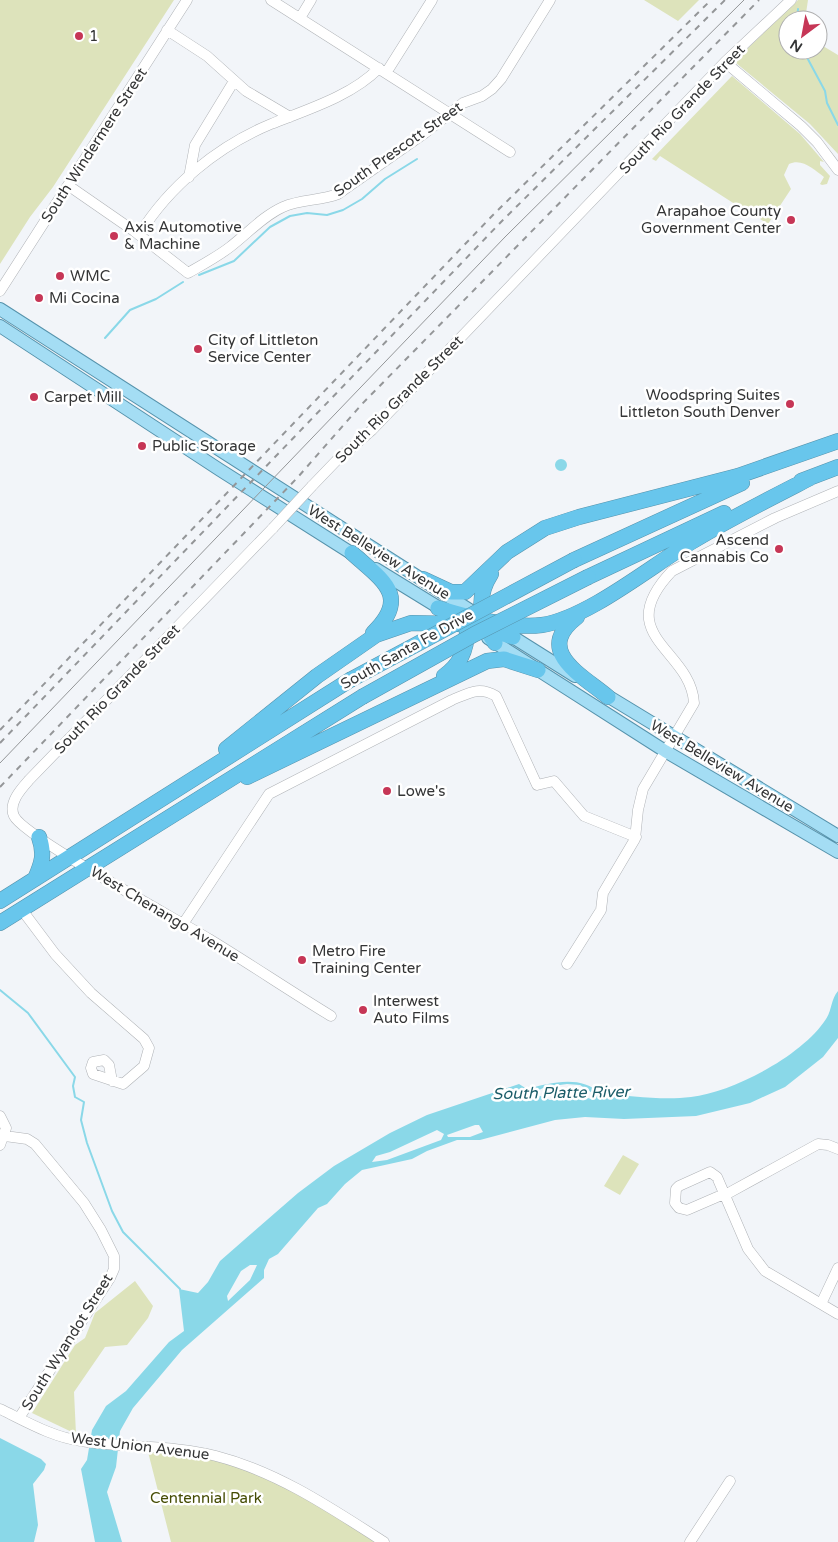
<svg xmlns="http://www.w3.org/2000/svg" width="838" height="1542" font-family="'Varela Round',sans-serif">
	<style>
		.green { fill: #dde3bb }
		.water { fill: #8ad8e8; fill-rule: evenodd }
		.lines { fill: none; stroke-linecap: round; stroke-linejoin: round }
		.stream { stroke: #8ad8e8; stroke-width: 2 }
		.minor-casing { stroke: #afb2b6; stroke-width: 11 }
		.major-casing { stroke: #5693ac; stroke-width: 14 }
		.highway-casing { stroke: #5693ac; stroke-width: 16 }
		.minor { stroke: #fff; stroke-width: 10 }
		.major { stroke: #a4ddf4; stroke-width: 12 }
		.highway { stroke: #68c6ec; stroke-width: 15 }
		.tram { stroke: #949698; stroke-width: 1 }
		.rail { stroke: #949698; stroke-width: 2; stroke-dasharray: 6 6; stroke-linecap: butt }
		.minor-bridge-casing { stroke: #afb2b6; stroke-width: 11; stroke-linecap: butt }
		.highway-bridge-casing { stroke: #5693ac; stroke-width: 16; stroke-linecap: butt }
		.minor-bridge { stroke: #fff; stroke-width: 10 }
		.highway-bridge { stroke: #68c6ec; stroke-width: 15 }
		.poi-dot { fill: #c63656; stroke: #fff; stroke-width: 2 }
		.labels { text-anchor: middle; dominant-baseline: central; stroke-width: 5; stroke-linejoin: round; paint-order: stroke }
		.poi-label { font-size: 15px; fill: #343536; stroke: #fff; text-anchor: start }
		.street-label { font-size: 15px; fill: #343536; stroke: #fff }
		.park-label { font-size: 15px; fill: #454c04; stroke: #fff }
		.water-label { font-size: 16px; font-style: italic; fill: #1b5c68; stroke: #fff }
	</style>
	<rect width="100%" height="100%" fill="#f2f5f9"/>
	<path class="green" d="M0 0H174L53 187 30 217 0 264Z
		M644 0H699L678 21Z
		M798 0H808L805 20H788V50H818V47L823 46 838 55V154L810 124 736 63 746 50Z
		M732 76 800 134 824 162 820 161V165L830 176 827 184 822 185 820 184 824 177C814 170 803 158 789 164L784 175 791 189 768 224 760 219 762 215 750 213 743 206 741 208 660 156 656 161 652 159Z
		M623 1155 639 1164 620 1195 604 1186Z
		M135 1281 153 1306 148 1318 127 1345 105 1347 74 1392 76 1434 32 1413 75 1345 85 1338 95 1313Z
		M147 1448 188 1451 284 1482 384 1542H171Z"/>
	<path class="water" d="M555 465a6 6 0 1 1 12 0a6 6 0 1 1-12 0Z
		M838 991V1038L823 1057 785 1087 750 1103 696 1116 624 1119 585 1117 555 1120 480 1140H457L427 1151 412 1159 362 1170 345 1184 327 1204 318 1208 278 1254 269 1259 264 1270V1278L182 1350 133 1408 120 1431 116 1467 107 1492 122 1542H95L81 1469 87 1460 92 1430 106 1406 126 1391 169 1342 184 1331 179 1289 198 1293 208 1282 220 1261 298 1193 334 1166 390 1133 427 1115 519 1084 527 1089C549 1083 582 1074 600 1094 630 1095 661 1101 691 1097 734 1092 803 1055 826 1019 832 1010 831 999 838 991ZM567 1084 580 1085 597 1096 591 1099 585 1097 550 1100 533 1093 545 1087ZM475 1125H479L483 1132 470 1137H448L447 1135ZM437 1130 444 1134 441 1140 387 1160 372 1162 376 1156 390 1152ZM250 1265H257L250 1280 228 1301 227 1296 241 1271Z
		M0 1438 41 1459 46 1464 44 1470 33 1484 38 1525 34 1542H0Z"/>
	<g class="lines">
		<path class="stream" d="M797 20 798 9
			M803 50 825 91 827 103 838 125
			M199 275 234 261 270 227 290 216 307 213 327 215 343 210 362 199 385 179 417 159
			M105 338 130 310 156 299 183 282
			M0 990 28 1013 75 1077 73 1086 75 1097 84 1102 81 1120 87 1143 112 1211 123 1232 180 1289"/>
		<defs>
			<path id="minor" d="M271 0 510 152
				M300 18 311 0
				M167 30 207 56 246 91 290 117
				M725 62 801 126 817 142 838 170
				M386 73 432 0
				M189 177 195 145 234 81
				M69 186 134 231 188 273C202 265 217 257 230 247 247 234 263 216 283 207 301 199 320 201 338 194L425 133 463 103 482 96 492 89 501 79 550 0
				M139 235C169 186 218 146 271 124 306 110 352 96 379 68
				M0 291 187 0
				M312 486 336 461 372 430 725 62 791 0
				M273 528 29 780C21 789 8 803 14 816 24 837 180 921 209 939 250 964 290 991 331 1016
				M22 910 55 954 91 993 144 1039 149 1048 144 1066 123 1084 93 1074 91 1068 93 1062 104 1060 109 1065 112 1081
				M183 924 269 794 452 700C469 693 479 686 496 696L537 785 554 781 584 816 636 837
				M567 964 601 910 603 893 635 839 638 810 643 789 694 703C691 649 610 636 672 571L775 518 838 491
				M0 1116 6 1128 0 1145
				M5 1136 27 1139 35 1144 84 1203 101 1230 114 1256V1269L110 1278 19 1418
				M724 1194 687 1210 679 1208 675 1203 676 1189 679 1186 710 1172 717 1177 748 1249 765 1271 838 1314
				M725 1195 818 1144 828 1145 838 1149
				M821 1304 838 1268
				M0 1409C25 1421 52 1437 81 1441 124 1448 175 1445 216 1456 278 1472 331 1508 384 1542
				M690 1542 730 1481"/>
			<path id="major" d="M0 309 482 618
				M0 326 220 470 359 558
				M376 569 446 612
				M505 632 575 676
				M488 638 665 751 838 852
				M601 692 838 836"/>
			<path id="highway" d="M801 481 838 467
				M352 553C382 580 411 596 373 633
				M574 560 742 483
				M491 574C476 597 479 622 495 643
				M588 577 724 513
				M423 579 451 592H465L507 552 545 528 579 517 738 476 838 441
				M438 608C466 617 512 629 542 625 588 618 651 566 693 541 731 518 771 498 810 478
				M577 617C533 651 582 675 608 697
				M489 629 513 637
				M444 676C460 665 467 649 467 630
				M226 749 317 676 376 635 411 623 459 624
				M247 777 487 661 504 659 538 670
				M35 879C42 863 45 854 39 837
				M0 901 350 680
				M0 923 362 697"/>
		</defs>
		<use href="#minor" class="minor-casing"/>
		<use href="#major" class="major-casing"/>
		<use href="#highway" class="highway-casing"/>
		<use href="#minor" class="minor"/>
		<use href="#major" class="major"/>
		<use href="#highway" class="highway"/>
		<path class="tram" d="M0 763 505 237 744 0"/>
		<path class="rail" d="M0 730 492 216 711 0
			M0 743 501 222 725 0
			M0 787 298 477 362 404 759 0"/>
		<defs>
			<path id="minor-bridge" d="M273 528 312 486"/>
			<path id="highway-bridge" d="M350 680 574 560
				M362 697 475 634 588 577"/>
		</defs>
		<use href="#minor-bridge" class="minor-bridge-casing"/>
		<use href="#highway-bridge" class="highway-bridge-casing"/>
		<use href="#minor-bridge" class="minor-bridge"/>
		<use href="#highway-bridge" class="highway-bridge"/>
	</g>
	<g class="poi-dot">
		<circle cx="79" cy="36" r="5"/>
		<circle cx="791" cy="220" r="5"/>
		<circle cx="114" cy="236" r="5"/>
		<circle cx="60" cy="276" r="5"/>
		<circle cx="39" cy="298" r="5"/>
		<circle cx="198" cy="349" r="5"/>
		<circle cx="34" cy="397" r="5"/>
		<circle cx="790" cy="404" r="5"/>
		<circle cx="142" cy="446" r="5"/>
		<circle cx="779" cy="549" r="5"/>
		<circle cx="387" cy="791" r="5"/>
		<circle cx="302" cy="960" r="5"/>
		<circle cx="363" cy="1010" r="5"/>
	</g>
	<g class="labels">
		<g class="poi-label">
			<text x="89" y="36">1</text>
			<text x="781" y="211" text-anchor="end">Arapahoe County<tspan x="781" dy="17">Government Center</tspan></text>
			<text x="124" y="227">Axis Automotive<tspan x="124" dy="17">&amp; Machine</tspan></text>
			<text x="70" y="276">WMC</text>
			<text x="49" y="298">Mi Cocina</text>
			<text x="208" y="340">City of Littleton<tspan x="208" dy="17">Service Center</tspan></text>
			<text x="780" y="395" text-anchor="end">Woodspring Suites<tspan x="780" dy="17">Littleton South Denver</tspan></text>
			<text x="44" y="397">Carpet Mill</text>
			<text x="152" y="446">Public Storage</text>
			<text x="769" y="540" text-anchor="end">Ascend<tspan x="769" dy="17">Cannabis Co</tspan></text>
			<text x="397" y="791">Lowe's</text>
			<text x="312" y="951">Metro Fire<tspan x="312" dy="17">Training Center</tspan></text>
			<text x="373" y="1001">Interwest<tspan x="373" dy="17">Auto Films</tspan></text>
		</g>
		<g class="street-label">
			<text transform="translate(682 109) rotate(-46)">South Rio Grande Street</text>
			<text transform="translate(94 145) rotate(-57)">South Windermere Street</text>
			<text transform="translate(398 149) rotate(-35)">South Prescott Street</text>
			<text transform="translate(399 399) rotate(-45)">South Rio Grande Street</text>
			<text transform="translate(379 552) rotate(32)">West Belleview Avenue</text>
			<text transform="translate(407 649) rotate(-29)">South Santa Fe Drive</text>
			<text transform="translate(117 689) rotate(-46)">South Rio Grande Street</text>
			<text transform="translate(722 766) rotate(31)">West Belleview Avenue</text>
			<text transform="translate(165 914) rotate(31)">West Chenango Avenue</text>
			<text transform="translate(67 1342) rotate(-58)">South Wyandot Street</text>
			<text transform="translate(140 1446) rotate(7)">West Union Avenue</text>
		</g>
		<g class="park-label">
			<text x="206" y="1498">Centennial Park</text>
		</g>
		<g class="water-label">
			<text transform="translate(561 1093) rotate(-1)">South Platte River</text>
		</g>
	</g>
	<g transform="translate(803 35) rotate(212)"><circle r="24" fill="#ffffff" stroke="#aeaeaf"/>
	<path d="M0-4L9 19L0 12L-9 19Z" fill="#c63656"/>
	<text y="-8" font-size="14" font-weight="bold" text-anchor="middle" fill="#343536">N</text>
	</g>
</svg>
